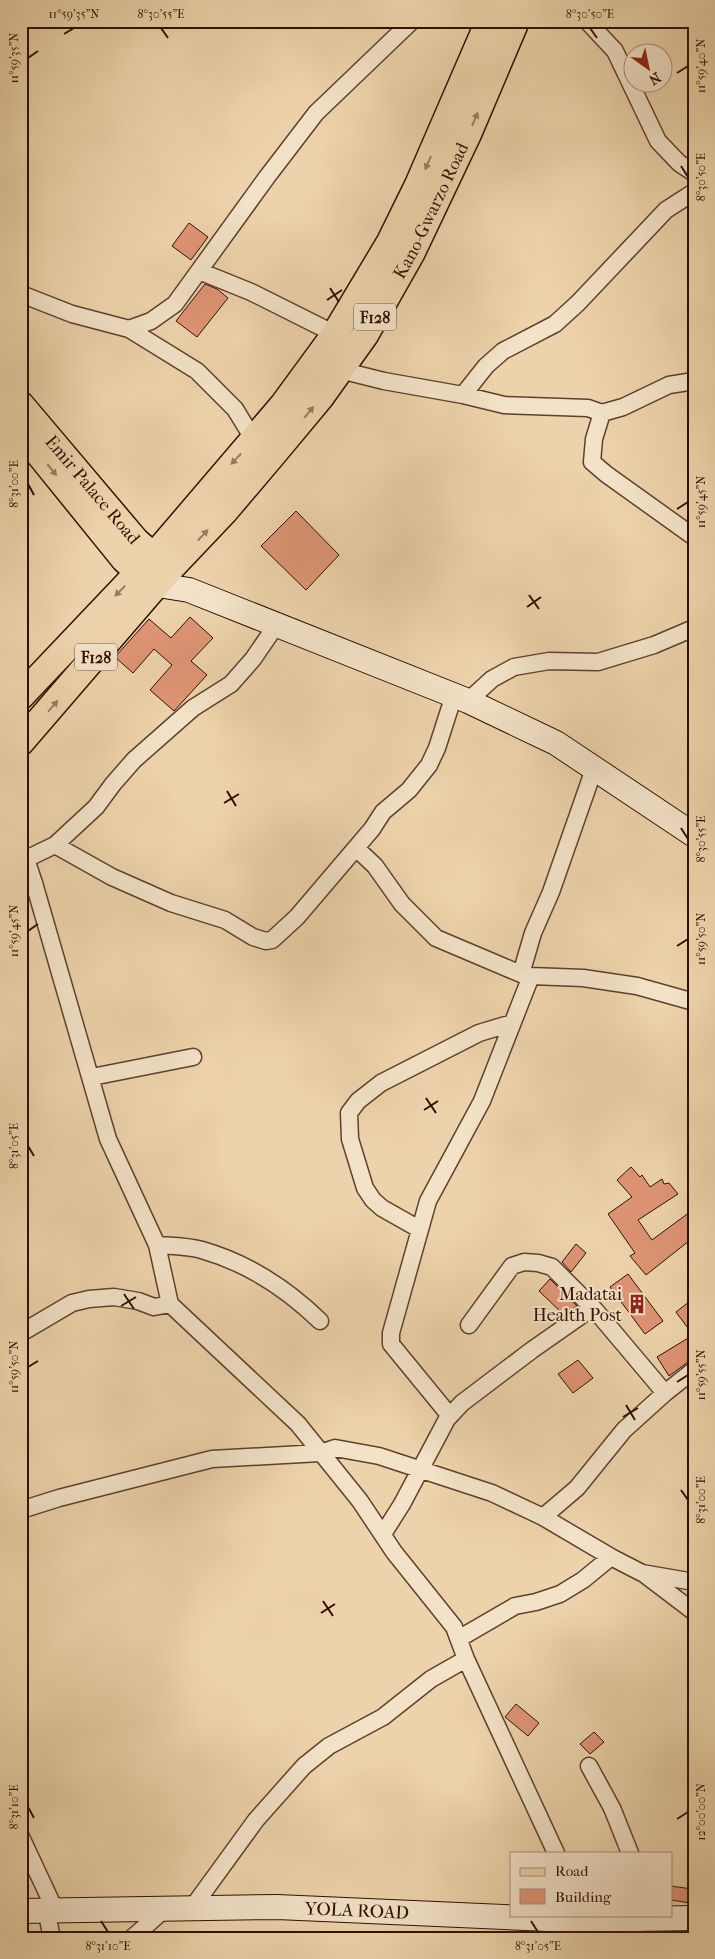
<svg xmlns="http://www.w3.org/2000/svg" width="715" height="1959" font-family="'IM FELL French Canon',serif">
	<style>
		.building { fill: #df9575; stroke: #2e0f03 }
		.lines { fill: none; stroke-linecap: round; stroke-linejoin: round }
		.street-casing { stroke: #5e402d; stroke-width: 19 }
		.secondary-casing { stroke: #2e0f03; stroke-width: 26 }
		.primary-casing { stroke: #2e0f03; stroke-width: 29 }
		.street { stroke: #f3e2c8; stroke-width: 16 }
		.secondary { stroke: #f3e2c8; stroke-width: 24 }
		.primary { stroke: #edd3ab; stroke-width: 26 }
		.oneway { fill: #977b5f }
		.ticks { fill: none; stroke: #2e0f03; stroke-width: 2 }
		.labels { text-anchor: middle; dominant-baseline: central; stroke-width: 4; stroke-linejoin: round; paint-order: stroke }
		.shield { fill: #f3e2c8; stroke: #694e3e; stroke-width: 1 }
		.shield-label { font-size: 16px; font-weight: bold; fill: #2e0f03 }
		.street-label { font-size: 18px; fill: #2e0f03; stroke: #f3e2c8 }
		.poi-label { font-size: 18px; fill: #2e0f03; stroke: #f3e2c8; text-anchor: end }
		.neatline { fill: none; stroke: #2e0f03; stroke-width: 2 }
		.ticks-label { font-size: 12px; text-anchor: middle; fill: #2e0f03 }
	</style>
	<rect width="100%" height="100%" fill="#edd3ab"/>
	<filter id="stains"><feTurbulence type="fractalNoise" baseFrequency=".004" numOctaves="4"/><feColorMatrix values="0 0 0 0 .2 0 0 0 0 .09 0 0 0 0 .02 0 0 0 .5 -.17"/></filter>
	<radialGradient id="worn" r=".72"><stop offset=".6" stop-color="#630" stop-opacity="0"/><stop offset="1" stop-color="#630" stop-opacity=".3"/></radialGradient>
	<path class="building" d="M189 223 208 237 191 260 172 246Z
		M205 284 217 289 228 298 197 337 176 321Z
		M296 511 339 555 306 590 261 546Z
		M190 617 213 638 191 661 207 675 174 711 150 690 172 665 154 649 133 673 115 657 149 619 171 638Z
		M631 1167 640 1177 642 1175 650 1187 662 1179 664 1184 669 1183 678 1194 638 1220 652 1240 694 1209V1237L646 1275 630 1256 635 1253 608 1214 632 1197 617 1180Z
		M576 1244 586 1253 571 1272 562 1262Z
		M628 1274 663 1321 645 1334 610 1287Z
		M550 1279 577 1306 564 1315 539 1291Z
		M694 1298V1360L688 1362 669 1376 657 1357 693 1335 676 1312Z
		M578 1360 593 1378 573 1393 558 1374Z
		M516 1704 539 1723 528 1736 505 1717Z
		M594 1732 604 1742 590 1754 580 1744Z
		M671 1886 692 1889 690 1903 671 1900Z"/>
	<g class="lines">
		<defs>
			<path id="street" d="M587 21 615 51 658 141 679 163 694 173
				M199 271 251 292 335 334
				M21 294 72 314 129 329 151 321 175 304 267 177 316 113 412 21
				M129 329 197 371 235 409 254 440
				M340 370 384 381 463 395 504 405 588 408 602 413 623 407 669 385 694 381
				M463 395 486 366 503 351 555 324 578 303 666 210 694 192
				M602 413 594 439 592 462 606 474 694 537
				M468 701 492 679 514 667 549 661 598 662 654 645 694 628
				M55 845 112 877 171 903 225 920 253 937 266 941 272 940 297 917 372 829 383 812 409 790 429 765 437 748 454 695
				M356 848 375 866 402 904 436 938 521 974 531 976 583 978 637 986 694 1002
				M21 852 26 859 34 883 108 1139 157 1245 170 1304 298 1424 360 1501 394 1552 454 1627 466 1659 556 1853
				M26 859 55 845 96 807 113 784 134 760 193 708 231 684 253 659 277 624
				M521 974 533 933 551 892 594 769
				M92 1077 193 1057
				M419 1229 382 1208 373 1200 365 1188 350 1139 349 1113 358 1101 381 1083 479 1033 512 1023
				M157 1245C171 1246 188 1246 202 1250 247 1263 287 1289 320 1321
				M469 1325 512 1266 524 1262 538 1263 552 1267 595 1310 665 1393
				M21 1333 72 1303 89 1299 114 1297 138 1301 154 1307 170 1304
				M450 1416 391 1344V1333L428 1201 482 1101 531 976
				M21 1510 59 1498 212 1459 320 1453 335 1448 379 1456 492 1493 543 1517 611 1557 642 1573 694 1582
				M543 1517 577 1488 624 1430 665 1393 694 1370
				M383 1534 402 1504 447 1419 462 1403 532 1350 592 1308
				M644 1574 694 1612
				M460 1638 515 1606 536 1602 560 1594 583 1580 611 1557
				M589 1766 612 1808 630 1853
				M21 1837 55 1910
				M192 1908 256 1820 304 1766 329 1746 383 1717 431 1679 466 1659
				M46 1910 52 1938
				M623 1915 622 1919 637 1938
				M132 1938 166 1908
				M567 1938 569 1915"/>
			<g id="secondary">
				<path d="M158 585 189 590 468 701 556 743 694 835"/>
				<path id="s1" d="M21 1911 277 1907 570 1920 694 1918"/>
			</g>
			<g id="primary">
				<path id="s2" d="M21 405 136 541 167 568"/>
				<path d="M22 433 124 559 138 572 153 581"/>
				<path d="M21 696 154 556 283 405 335 334 390 242 418 185 489 21"/>
				<path id="s3" d="M21 742 169 570 225 511 275 452 320 398 365 335 412 252 468 134 516 21"/>
			</g>
		</defs>
		<use href="#street" class="street-casing"/>
		<use href="#secondary" class="secondary-casing"/>
		<use href="#primary" class="primary-casing"/>
		<use href="#street" class="street"/>
		<use href="#secondary" class="secondary"/>
		<use href="#primary" class="primary"/>
	</g>
	<defs><path id="oneway-solid" d="M-6-.8H1V-3.2L6.5 0L1 3.2V.8H-6Z" transform="scale(1.25)"/></defs>
	<g class="oneway">
		<use href="#oneway-solid" transform="translate(475 119) rotate(-67)"/>
		<use href="#oneway-solid" transform="translate(428 163) rotate(114)"/>
		<use href="#oneway-solid" transform="translate(309 412) rotate(-50)"/>
		<use href="#oneway-solid" transform="translate(236 459) rotate(133)"/>
		<use href="#oneway-solid" transform="translate(52 470) rotate(51)"/>
		<use href="#oneway-solid" transform="translate(203 535) rotate(-47)"/>
		<use href="#oneway-solid" transform="translate(120 591) rotate(134)"/>
		<use href="#oneway-solid" transform="translate(53 706) rotate(-49)"/>
	</g>
	<path class="ticks" d="M161 28 168 38M590 28 597 38M64 34 74 28M28 58 38 51M677 73 688 66M681 166 688 177M330 288 339 302M327 300 342 290M28 484 34 495M677 509 688 502M529 595 539 609M527 607 541 597M227 791 236 806M224 803 239 794M681 828 688 839M28 931 38 924M677 946 688 939M426 1098 436 1113M424 1110 438 1101M28 1146 34 1156M124 1294 134 1309M121 1306 136 1297M28 1367 38 1361M677 1382 688 1375M626 1405 635 1420M623 1417 638 1408M681 1490 688 1500M323 1601 333 1616M321 1613 335 1604M28 1807 34 1818M677 1819 688 1812M101 1921 108 1932M531 1921 538 1932"/>
	<defs>
		<symbol id="building-bare" viewBox="-9 -9 18 18"><path d="M-4-6H4V6H1V3H-1V6H-4ZM-2.5-4.3h1.7v1.8h-1.7ZM.8-4.3h1.7v1.8H.8ZM-2.5-1h1.7V.8h-1.7ZM.8-1h1.7V.8H.8Z" fill="#8f2418" stroke="#f3e2c8" stroke-width="2.5" paint-order="stroke"/></symbol>
	</defs>
	<g fill-rule="evenodd">
		<use href="#building-bare" x="623" y="1290" width="28" height="28"/>
	</g>
	<g class="labels">
		<g class="shield">
			<rect x="354" y="303.5" width="42" height="27" rx="4"/>
			<rect x="75" y="643.5" width="42" height="27" rx="4"/>
		</g>
		<g class="shield-label">
			<text x="375" y="317">F128</text>
			<text x="96" y="657">F128</text>
		</g>
		<g class="street-label">
			<text stroke="none"><textPath href="#s3" startOffset="674">Kano-Gwarzo Road</textPath></text>
			<text stroke="none"><textPath href="#s2" startOffset="111">Emir Palace Road</textPath></text>
			<text stroke="none"><textPath href="#s1" startOffset="336">YOLA ROAD</textPath></text>
		</g>
		<g class="poi-label">
			<text x="622" y="1294">Madatai<tspan x="622" dy="21">Health Post</tspan></text>
		</g>
	</g>
	<rect width="715" height="1959" fill="none" stroke="#edd3ab" stroke-width="55"/>
	<rect x="510" y="1852" width="162" height="65" fill="#f3e2c8" stroke="#a48e79"/>
	<rect x="520" y="1868" width="25" height="8" fill="#edd3ab" stroke="#a48e79"/>
	<text x="555" y="1876" font-size="15" fill="#2e0f03">Road</text>
	<rect x="520" y="1889" width="25" height="15" fill="#df9575" stroke="#a48e79"/>
	<text x="555" y="1902" font-size="15" fill="#2e0f03">Building</text>
	<g transform="translate(648 68) rotate(147)"><circle r="24" fill="#f3e2c8" stroke="#a48e79"/>
	<path d="M0-4L9 19L0 12L-9 19Z" fill="#8f2418"/>
	<text y="-8" font-size="14" font-weight="bold" text-anchor="middle" fill="#2e0f03">N</text>
	</g>
	<rect x="28" y="28" width="660" height="1904" class="neatline"/>
	<g class="ticks-label">
		<text x="74" y="18">11°59'35"N</text>
		<text x="161" y="18">8°30'55"E</text>
		<text x="590" y="18">8°30'50"E</text>
		<text transform="translate(14 58) rotate(-90)" y="4">11°59'35"N</text>
		<text transform="translate(701 66) rotate(-90)" y="4">11°59'40"N</text>
		<text transform="translate(701 177) rotate(-90)" y="4">8°30'50"E</text>
		<text transform="translate(14 484) rotate(-90)" y="4">8°31'00"E</text>
		<text transform="translate(701 502) rotate(-90)" y="4">11°59'45"N</text>
		<text transform="translate(701 839) rotate(-90)" y="4">8°30'55"E</text>
		<text transform="translate(14 931) rotate(-90)" y="4">11°59'45"N</text>
		<text transform="translate(701 939) rotate(-90)" y="4">11°59'50"N</text>
		<text transform="translate(14 1146) rotate(-90)" y="4">8°31'05"E</text>
		<text transform="translate(14 1367) rotate(-90)" y="4">11°59'50"N</text>
		<text transform="translate(701 1375) rotate(-90)" y="4">11°59'55"N</text>
		<text transform="translate(701 1500) rotate(-90)" y="4">8°31'00"E</text>
		<text transform="translate(14 1807) rotate(-90)" y="4">8°31'10"E</text>
		<text transform="translate(701 1812) rotate(-90)" y="4">12°00'00"N</text>
		<text x="108" y="1950">8°31'10"E</text>
		<text x="538" y="1950">8°31'05"E</text>
	</g>
	<rect width="100%" height="100%" filter="url(#stains)"/>
	<rect width="100%" height="100%" fill="url(#worn)"/>
</svg>
